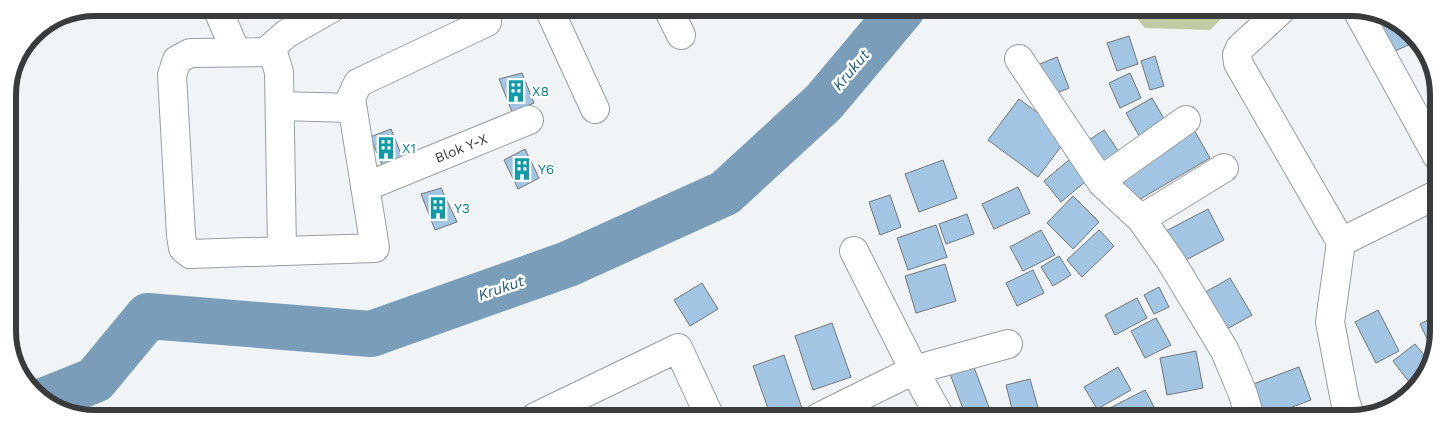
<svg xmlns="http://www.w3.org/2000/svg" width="1446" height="426" font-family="'Work Sans',sans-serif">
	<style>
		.green { fill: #c0cba4 }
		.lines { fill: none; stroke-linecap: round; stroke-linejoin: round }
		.river { stroke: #7a9eb9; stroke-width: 46 }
		.building { fill: #a2c5e3; stroke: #737679 }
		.minor-casing { stroke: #999da0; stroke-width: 30 }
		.minor { stroke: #fff; stroke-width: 28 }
		.labels { text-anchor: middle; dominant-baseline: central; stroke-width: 5; stroke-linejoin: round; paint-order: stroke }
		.culture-label { font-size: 14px; fill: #0d838f; stroke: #fff; text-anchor: start }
		.street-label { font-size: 14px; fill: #393b3c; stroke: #fff }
		.water-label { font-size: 15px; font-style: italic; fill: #1d597e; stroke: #fff }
		.rim { fill: none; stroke: #393b3c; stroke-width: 6 }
	</style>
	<rect width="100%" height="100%" fill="#f0f4f7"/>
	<path class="green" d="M1130 10H1230L1210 30 1145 28Z"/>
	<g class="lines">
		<path class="river" d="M45 400 95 380 148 316 371 334 568 264 725 193 824 102 902 9"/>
	</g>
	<path class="building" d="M1364 10H1373L1417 37 1418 41 1383 56Z
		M1129 36 1138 64 1117 71 1107 43Z
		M1155 56 1164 86 1150 90 1141 61Z
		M1057 57 1069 88 1047 97 1035 66Z
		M522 73 534 103 512 112 499 79Z
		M1130 73 1141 98 1120 108 1109 83Z
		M1152 98 1167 124 1141 139 1126 113Z
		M1019 99 1069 136 1038 177 988 140Z
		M391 129 403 159 383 167 370 137Z
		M1104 130 1123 158 1103 171 1083 144Z
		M1194 130 1210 158 1132 204 1115 177Z
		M525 149 539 178 518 189 504 160Z
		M943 160 957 198 919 212 905 174Z
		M1069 160 1086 181 1061 202 1044 181Z
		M1018 187 1030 213 994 229 982 204Z
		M441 188 457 222 435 230 421 194Z
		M890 195 901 227 880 235 869 202Z
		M1073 196 1099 222 1073 249 1047 223Z
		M1208 209 1224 240 1182 262 1166 231Z
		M967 214 974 234 946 244 939 224Z
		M936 225 947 257 908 270 897 238Z
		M1041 230 1055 255 1023 271 1010 247Z
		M1099 230 1114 246 1082 277 1067 260Z
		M1059 256 1071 275 1053 286 1041 267Z
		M945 264 956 301 916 313 905 276Z
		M1033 270 1044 293 1017 306 1006 283Z
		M1230 278 1252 315 1218 334 1197 297Z
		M702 283 718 309 690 326 674 300Z
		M1159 287 1169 307 1154 314 1144 295Z
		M1137 298 1147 318 1115 335 1105 315Z
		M1378 310 1399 351 1376 363 1355 322Z
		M1436 316V353L1435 355 1420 324Z
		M1156 318 1171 345 1145 358 1131 331Z
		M832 323 851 377 813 390 795 336Z
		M1415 344 1430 362 1413 387 1393 361Z
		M1196 351 1203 388 1167 395 1160 358Z
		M784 355 804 414 796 417H771L753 366Z
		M972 362 993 418 966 417 949 371Z
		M1118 367 1131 390 1097 409 1084 387Z
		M1299 367 1311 400 1263 418 1248 386Z
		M1030 379 1039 411 1014 417 1006 385Z
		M1145 390 1160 418H1110L1106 410Z
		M1230 414 1231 418H1217Z"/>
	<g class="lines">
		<defs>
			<path id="minor" d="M217 8 236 52
				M549 9 595 109
				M668 9 681 35
				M1281 10 1240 48 1237 55 1238 63 1341 242 1330 322 1345 401 1351 418
				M1357 10 1437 156
				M266 52 286 34 332 8
				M1019 59 1102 183
				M280 106 352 108
				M1186 120 1110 174 1102 183 1141 219 1170 260 1225 351 1243 394 1250 418
				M365 187 529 120
				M1141 219 1224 168
				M1341 242 1436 195
				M282 251 279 72 274 56 266 52 190 53 177 60 172 75 181 235 183 248 190 254 375 248 351 98 358 83 487 22
				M854 251 914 370 940 417
				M535 417 678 348 710 417
				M819 417 914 370 1008 344"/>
		</defs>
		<use href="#minor" class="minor-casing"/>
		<use href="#minor" class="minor"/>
	</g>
	<defs>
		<symbol id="building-bare" viewBox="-9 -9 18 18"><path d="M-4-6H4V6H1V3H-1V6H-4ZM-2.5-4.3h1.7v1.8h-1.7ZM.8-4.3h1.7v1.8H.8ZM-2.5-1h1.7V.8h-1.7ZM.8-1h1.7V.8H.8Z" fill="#0f9aa8" stroke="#fff" stroke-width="2.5" paint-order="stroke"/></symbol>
	</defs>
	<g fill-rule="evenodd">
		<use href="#building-bare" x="500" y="75" width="32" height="32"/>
		<use href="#building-bare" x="370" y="132" width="32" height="32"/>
		<use href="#building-bare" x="506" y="153" width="32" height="32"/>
		<use href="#building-bare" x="422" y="192" width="32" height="32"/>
	</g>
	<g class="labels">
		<g class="culture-label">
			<text x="532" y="91">X8</text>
			<text x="402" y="148">X1</text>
			<text x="538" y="169">Y6</text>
			<text x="454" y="208">Y3</text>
		</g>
		<g class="street-label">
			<text transform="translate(461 148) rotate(-22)">Blok Y-X</text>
		</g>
		<g class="water-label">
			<text transform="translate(851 70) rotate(-50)">Krukut</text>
			<text transform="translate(501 288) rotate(-19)">Krukut</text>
		</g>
	</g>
	<path d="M0 0H1446V426H0ZM95 16H1351A79 79 0 0 1 1430 95V331A79 79 0 0 1 1351 410H95A79 79 0 0 1 16 331V95A79 79 0 0 1 95 16Z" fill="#fff" fill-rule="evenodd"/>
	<path class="rim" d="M95 16H1351A79 79 0 0 1 1430 95V331A79 79 0 0 1 1351 410H95A79 79 0 0 1 16 331V95A79 79 0 0 1 95 16Z"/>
</svg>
